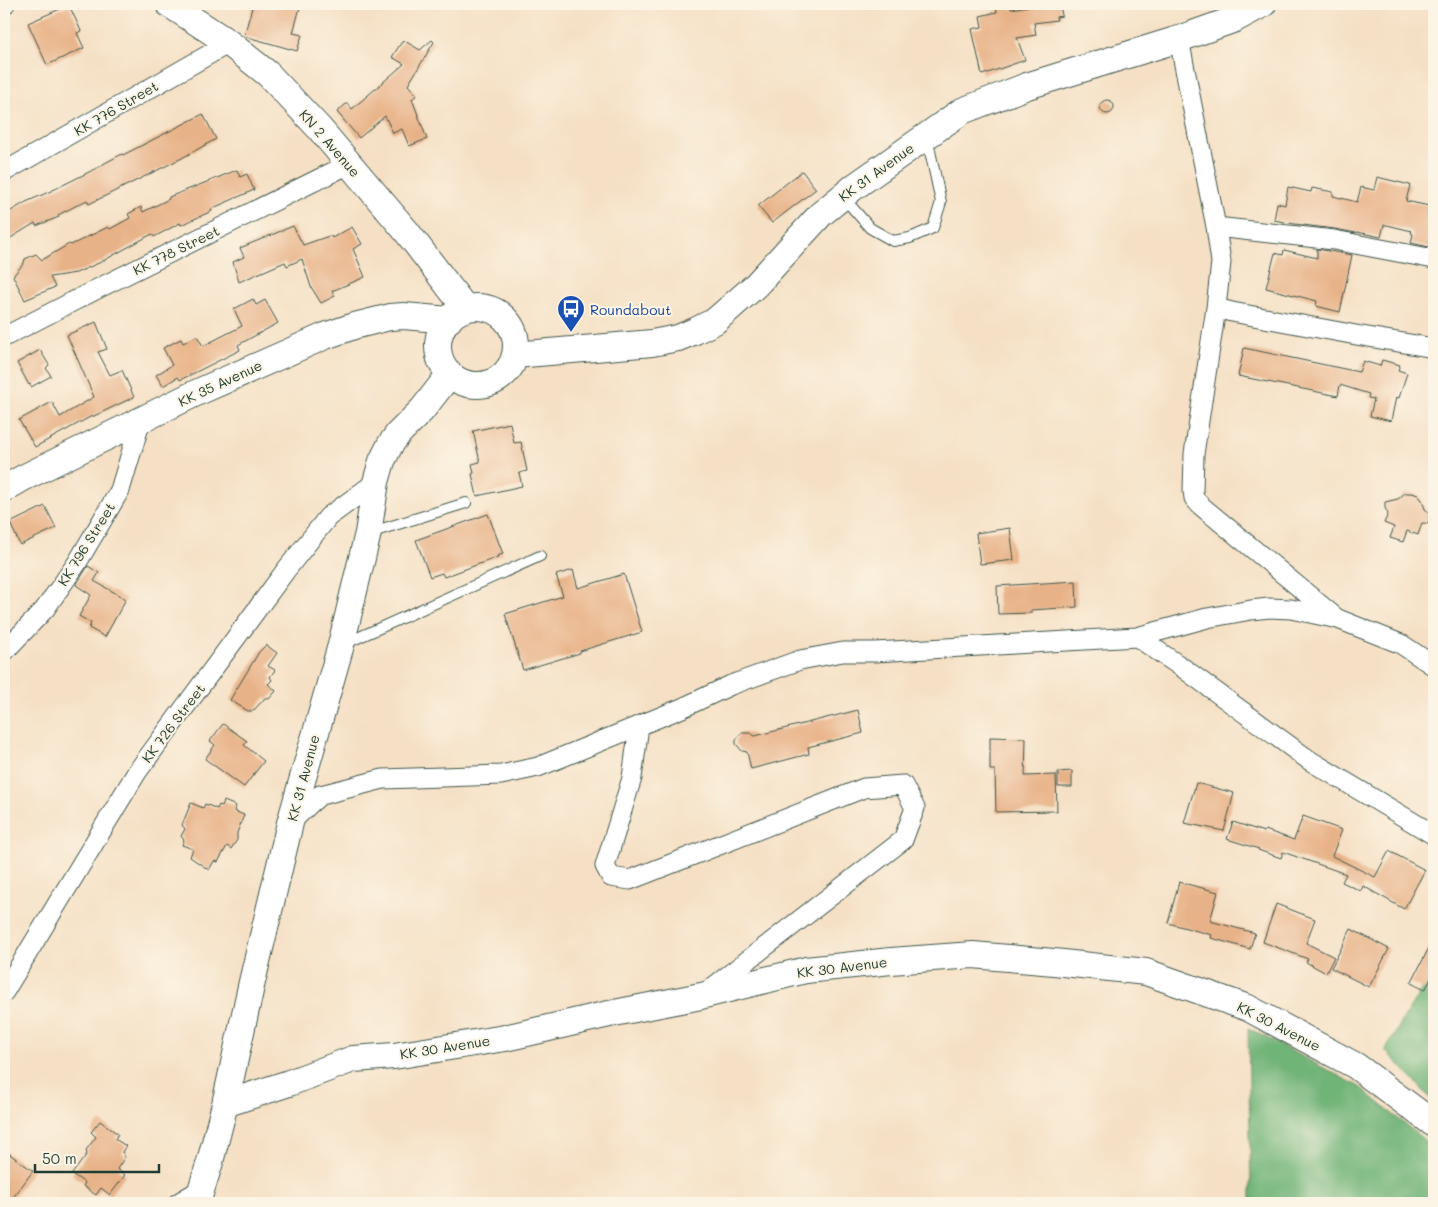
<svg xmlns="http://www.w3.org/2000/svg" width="1438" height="1207" font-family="Mali,sans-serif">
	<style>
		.forest { fill: #71b478; stroke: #487856 }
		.building { fill: #e8b288 }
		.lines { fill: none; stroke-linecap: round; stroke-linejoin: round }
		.lane-casing { stroke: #3f554a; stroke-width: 12 }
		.street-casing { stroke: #3f554a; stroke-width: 21 }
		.secondary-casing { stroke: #3f554a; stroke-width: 28 }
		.lane { stroke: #fff; stroke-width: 10 }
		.street { stroke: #fff; stroke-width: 19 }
		.secondary { stroke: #fff; stroke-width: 26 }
		.labels { text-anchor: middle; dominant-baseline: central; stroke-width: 4; stroke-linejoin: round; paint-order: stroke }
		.street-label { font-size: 14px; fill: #1f3d34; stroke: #fcf5e5 }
		.transit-label { font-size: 14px; fill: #164399; stroke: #fcf5e5; text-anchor: start }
	</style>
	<rect width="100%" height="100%" fill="#fcf5e5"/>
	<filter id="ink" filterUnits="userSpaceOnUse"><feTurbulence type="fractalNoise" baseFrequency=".02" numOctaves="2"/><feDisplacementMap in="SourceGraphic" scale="10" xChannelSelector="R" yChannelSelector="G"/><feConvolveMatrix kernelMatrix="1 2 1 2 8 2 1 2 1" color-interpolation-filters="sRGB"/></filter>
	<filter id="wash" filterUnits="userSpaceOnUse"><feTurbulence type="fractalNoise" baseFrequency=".0096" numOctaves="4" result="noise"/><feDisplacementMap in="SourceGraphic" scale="20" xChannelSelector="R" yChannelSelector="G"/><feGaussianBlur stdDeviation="1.12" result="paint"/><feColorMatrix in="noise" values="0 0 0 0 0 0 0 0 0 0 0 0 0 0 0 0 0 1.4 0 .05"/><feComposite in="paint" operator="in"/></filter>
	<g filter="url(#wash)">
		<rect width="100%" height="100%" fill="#f5e0c5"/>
		<path class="forest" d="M1434 968V1102L1385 1050Z
			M1248 1028 1360 1087 1434 1148V1203H1251Z"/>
		<g id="blocks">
			<path class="building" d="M253 4H301L293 33 302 35 297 51 244 36Z
				M996 4H1010L1011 9 1041 4H1060L1062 16 1056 17 1057 20 1034 23 1036 35 1017 38 1025 60 982 75 972 29 982 27 980 16 997 12Z
				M69 5 81 31 77 33 84 48 47 65 28 23Z
				M403 40 420 50 432 40 434 42 408 85 417 95 412 99 427 139 409 146 402 129 393 133 385 116 359 138 337 112 347 103 352 109 404 64 392 57Z
				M1100 107a7 7 0 1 1 14 0a7 7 0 1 1-14 0Z
				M203 114 216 139 182 158 89 204 87 200 58 215 59 217 36 226 35 223 4 242V215L26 202 51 191 103 165V164L122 154 123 155Z
				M237 170 240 177 247 174 254 190 211 209 212 211 181 225 180 223 154 237 152 234 101 262 76 273 50 277 55 287 25 300 13 276 24 263 25 259 36 254 42 260 69 244 71 245 108 227 110 229 130 218 128 214 141 207 143 212 169 199V197Z
				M802 171 816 189 772 223 758 206Z
				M1377 177 1410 185 1406 201 1434 207V248L1411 243 1413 234 1411 233 1412 231 1387 225H1384L1381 237 1357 232 1356 233 1335 229 1295 224 1274 220 1277 203 1285 205 1288 187 1311 192 1312 188 1333 192V196L1357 202 1361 187 1374 190Z
				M293 226 303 245 329 236H331L332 238 352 227 362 244 353 249 365 277 332 291 335 296 321 303 311 287 302 259 287 266 285 262 239 282 233 262 244 257 240 248Z
				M1317 249 1352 255 1340 312 1316 306 1317 301 1266 288 1275 253 1283 255 1284 250 1317 258Z
				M253 299 256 305 265 300 278 323 238 345 240 350 180 380 178 377 163 386 156 375 172 365 163 348 181 339 183 343 197 336 203 346 242 326 234 309Z
				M96 322 107 349 98 352 110 375 122 370 134 397 92 417V416L35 447 19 420 52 402 60 417 94 397 67 335Z
				M1244 348 1359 372 1363 361 1380 366 1382 360 1400 365 1398 370 1407 373 1399 398 1396 397 1391 421 1370 416 1374 399 1368 398 1369 394 1340 385 1338 396 1238 376Z
				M40 350 49 365 46 368 51 376 31 387 30 384 29 385 17 363Z
				M510 423 514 443 521 442 527 471 519 473 522 486 477 496 472 474 474 473 472 464 480 462 473 431Z
				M1405 493H1412L1418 495 1422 500 1425 509 1434 517V524L1422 523 1418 535 1407 531 1403 542 1390 538 1394 527 1384 523 1388 514 1385 508V502L1398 499Z
				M45 506 56 528 20 545 10 523Z
				M488 514 503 554 497 556 498 557 444 577 442 573 430 577 416 540Z
				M1010 528 1014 560 980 564 976 533Z
				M88 566 99 573 94 581 126 599 105 637 89 628 91 623 79 616 91 595 76 585Z
				M573 570 578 588 624 574 642 632 580 651V653L523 670 505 614 563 596 556 575Z
				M1076 581 1077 607 1031 610V613L998 614 997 586Z
				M266 645 277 653 268 666 275 670 270 677 272 680 268 684 276 691 269 699 265 698 253 711H248L230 700 259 652Z
				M858 710 863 733 808 747 809 754 751 769 747 752 742 751 736 744V740L741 733H750L755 736Z
				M223 724 247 741 244 745 264 761 244 787 205 759 215 745 210 741Z
				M990 737 1026 738 1025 776 1056 775 1057 811 996 812 995 770H990Z
				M1072 771V787H1058V772Z
				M1196 783 1234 793 1224 831 1184 823Z
				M224 801 236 806 234 811 244 815 237 833V840L231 849 227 846 218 862 214 861 209 870 190 857 193 849 182 845 184 840 181 836 185 829 182 825 191 803 203 808 205 804 217 809 219 805 222 806Z
				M1303 816 1342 830 1332 856 1375 877 1389 851 1425 870 1404 909 1363 886 1361 891 1342 882 1346 874 1283 852 1281 858 1258 850 1259 849 1227 839 1233 822 1264 832 1265 830 1294 840Z
				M1179 882 1218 892 1210 921 1255 933 1250 949 1211 938 1212 935 1168 923Z
				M1276 904 1315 919 1306 943 1334 957 1326 973 1306 962 1308 959 1263 942Z
				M1351 929 1389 949 1369 987 1331 968Z
				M1434 938V973L1425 990 1411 983Z
				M100 1121 118 1134 115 1139 126 1146 122 1152 125 1157 117 1169 125 1175 110 1195 101 1188 96 1195 83 1186 85 1183 72 1174 87 1154 86 1150 96 1137 91 1132Z
				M4 1150 33 1171 9 1203H4Z"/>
		</g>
	</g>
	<g filter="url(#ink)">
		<use href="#blocks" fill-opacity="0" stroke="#3f554a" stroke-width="1"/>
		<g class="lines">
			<defs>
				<path id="lane" d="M843 197 870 228 893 241 910 238 933 228 941 202 927 137
					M369 533 466 503
					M344 644 540 556"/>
				<path id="street" d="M4 4H5
					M1179 39 1216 227 1221 262 1216 308 1232 312 1356 335 1434 348
					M4 172 229 43
					M1216 227 1334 240 1434 259
					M1216 308 1194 454 1193 491 1194 498 1200 505 1335 617
					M4 337 101 287 349 164
					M1137 637 1183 668 1309 760 1434 835
					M4 652 45 609 77 563 120 490 141 420
					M639 726 632 778 605 866 611 877 630 880 864 788 903 785 915 808 903 840 708 991
					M290 823 312 802 320 795 325 794 383 779 501 775 538 767 682 708 731 685 800 660 843 652H875L1137 637 1207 618 1251 610 1269 608 1291 609 1338 619 1401 644 1434 666
					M4 992 137 772 286 570 328 517 376 482
					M178 1203 201 1189"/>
				<path id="secondary" d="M169 4 229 43 268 74 319 128 407 232 466 309
					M438 346a39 39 0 1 1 78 0a39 39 0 1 1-78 0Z
					M515 355 652 343 678 338 695 331 715 321 756 285 821 214 854 187 962 111 1027 86 1179 39 1235 19 1263 4
					M4 489 23 478 196 393 325 336 354 326 390 317 404 316 449 320
					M225 1104 289 1083 353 1059 394 1056 505 1038 609 1014 701 996 806 970 891 961 973 955 1054 962 1146 972 1248 1008 1356 1066 1434 1124
					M197 1203 210 1162 225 1104 252 982 290 823 341 645 368 533 376 482 382 461 390 445 398 434 422 410 450 374"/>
			</defs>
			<use href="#lane" class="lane-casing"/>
			<use href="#street" class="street-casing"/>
			<use href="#secondary" class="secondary-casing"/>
			<use href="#lane" class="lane"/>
			<use href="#street" class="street"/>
			<use href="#secondary" class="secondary"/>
		</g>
	</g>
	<defs>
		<symbol id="bus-pin" viewBox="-11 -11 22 30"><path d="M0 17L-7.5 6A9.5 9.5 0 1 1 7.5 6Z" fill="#1a4fb4" stroke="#fcf5e5"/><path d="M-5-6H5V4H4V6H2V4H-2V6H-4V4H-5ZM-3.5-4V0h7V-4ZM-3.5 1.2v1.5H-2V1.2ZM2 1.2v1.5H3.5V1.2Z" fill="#fff"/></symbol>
	</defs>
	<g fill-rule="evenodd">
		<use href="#bus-pin" x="555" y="293" width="32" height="43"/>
	</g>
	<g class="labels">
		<g class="street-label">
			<text transform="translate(116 108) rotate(-30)">KK 776 Street</text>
			<text transform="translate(330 143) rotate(49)">KN 2 Avenue</text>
			<text transform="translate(876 172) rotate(-36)">KK 31 Avenue</text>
			<text transform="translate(176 250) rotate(-26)">KK 778 Street</text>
			<text transform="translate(220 383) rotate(-25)">KK 35 Avenue</text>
			<text transform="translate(86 544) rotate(-58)">KK 796 Street</text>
			<text transform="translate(173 723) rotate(-53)">KK 726 Street</text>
			<text transform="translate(303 778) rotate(-75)">KK 31 Avenue</text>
			<text transform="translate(842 967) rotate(-7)">KK 30 Avenue</text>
			<text transform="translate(1279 1026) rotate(27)">KK 30 Avenue</text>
			<text transform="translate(445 1047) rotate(-9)">KK 30 Avenue</text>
		</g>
		<g class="transit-label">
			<text x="590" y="309">Roundabout</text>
		</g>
	</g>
	<rect width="1438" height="1207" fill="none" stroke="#fcf5e5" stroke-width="20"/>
	<path d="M35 1164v8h124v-8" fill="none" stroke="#1f3d34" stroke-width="2.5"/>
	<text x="42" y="1164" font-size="15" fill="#1f3d34" stroke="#fcf5e5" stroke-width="4" paint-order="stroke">50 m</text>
</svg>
